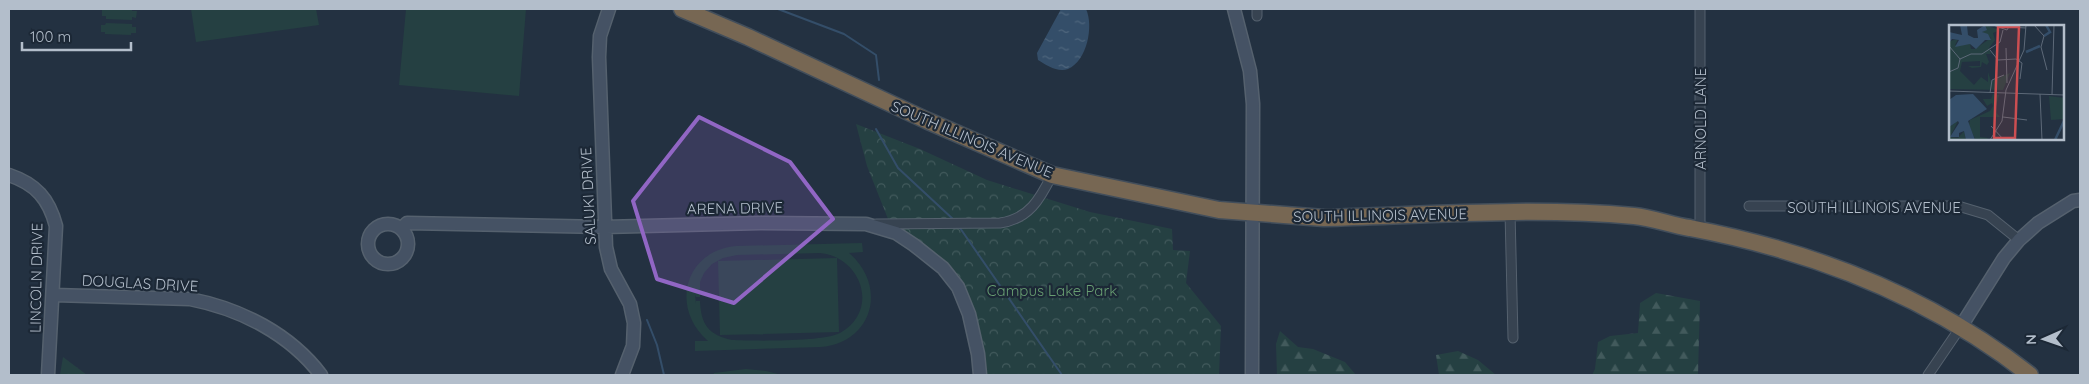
<svg xmlns="http://www.w3.org/2000/svg" width="2089" height="384" font-family="Quicksand,sans-serif">
	<style>
		.forest { fill: url(#forest-firs) }
		.park { fill: url(#park-crowns) }
		.garden { fill: #254042; fill-rule: evenodd }
		.water { fill: url(#water-ripples) }
		.lines { fill: none; stroke-linecap: round; stroke-linejoin: round }
		.stream { stroke: #344e69; stroke-width: 2 }
		.street-casing { stroke: #55616e; stroke-width: 11 }
		.secondary-casing { stroke: #55616e; stroke-width: 15 }
		.highway-casing { stroke: #424e5b; stroke-width: 19 }
		.street { stroke: #374351; stroke-width: 9 }
		.secondary { stroke: #455264; stroke-width: 12 }
		.highway { stroke: #776753; stroke-width: 16 }
		.marked { fill: #9166c4; fill-opacity: 0.2; stroke: #9166c4; stroke-width: 4; stroke-linejoin: round }
		.labels { text-anchor: middle; dominant-baseline: central; stroke-width: 4.5; stroke-linejoin: round; paint-order: stroke }
		.street-label { font-size: 15px; fill: #b3becb; stroke: #1c2836 }
		.park-label { font-size: 15px; fill: #689e72; stroke: #1c2836 }
		.inset-river { fill: none; stroke: #344e69; stroke-width: 2.5 }
		.inset-road { fill: none; stroke: #5d6978; stroke-width: 1 }
		.view { fill: #cd4e51; fill-opacity: 0.15; stroke: #cd4e51; stroke-width: 2.5 }
		.inset-edge { fill: none; stroke: #b3becb; stroke-width: 2.5 }
	</style>
	<defs>
		<pattern id="forest-firs" width="22" height="20" patternUnits="userSpaceOnUse" patternTransform="scale(1.25)"><rect width="22" height="20" fill="#254042"/><path d="M5 1l3.5 6h-7zM16 11l3.5 6h-7z" fill="#425a5c"/></pattern>
		<pattern id="park-crowns" width="20" height="18" patternUnits="userSpaceOnUse" patternTransform="scale(1.25)"><rect width="20" height="18" fill="#254042"/><path d="M2 6a3 3 0 1 1 6 0M12 15a3 3 0 1 1 6 0" fill="none" stroke="#425a5c"/></pattern>
		<pattern id="water-ripples" width="26" height="14" patternUnits="userSpaceOnUse" patternTransform="scale(1.25)"><rect width="26" height="14" fill="#344e69"/><path d="M2 4q2-2 4 0t4 0M15 11q2-2 4 0t4 0" fill="none" stroke="#4f667d"/></pattern>
	</defs>
	<rect width="100%" height="100%" fill="#233141"/>
	<path class="forest" d="M1656 293 1700 301 1698 375H1592L1595 369 1598 342 1610 336 1638 333 1640 303Z
		M1280 331 1298 347 1313 349 1345 362 1356 375H1277L1276 344Z
		M1458 351 1478 360 1496 375H1439L1436 355Z"/>
	<path class="park" d="M856 124 920 149 987 180 1090 212 1172 229 1173 250 1190 251 1186 283 1221 326 1219 375H980L958 287 890 224 867 166Z
		M63 357 87 375H60Z"/>
	<path class="garden" d="M102 9H132V11H137L136 18 132 17V20L106 19V16H102Z
		M191 9H316L319 25 196 42Z
		M406 9H526L519 96 399 85Z
		M106 23 132 24V27H136V33H131V35L105 34V32H101V25H105Z
		M862 243 863 252 849 253C888 286 873 343 820 347L695 351V341H708C670 308 684 251 736 246ZM820 253C862 257 880 311 840 333 824 342 753 341 732 340 708 335 701 324 700 301H696V304L695 295 696 297H700V282L704 273 712 264 723 258 737 255Z
		M837 258 839 332 720 335 718 261Z
		M746 369 766 371 782 375H713L714 373Z"/>
	<path class="water" d="M1061 9H1086C1094 26 1087 61 1068 69 1058 73 1046 65 1038 60L1037 53Z"/>
	<g class="lines">
		<path class="stream" d="M778 9 844 34 876 55 879 80
			M876 129 898 168 954 220
			M960 228 1062 375
			M647 320 657 345 664 375"/>
		<defs>
			<path id="street" d="M1257 9V16
				M1749 206H1958L1988 215 2019 240
				M1510 212 1513 338
				M876 224 1000 223C1029 219 1040 199 1052 175
				M1700 230V9
				M1928 375 1960 328"/>
			<path id="secondary" d="M609 9 600 36 599 57 606 247 611 269 630 304 634 323 633 346 622 375
				M1234 9 1250 71 1253 104 1252 375
				M9 175C36 184 49 199 56 226L48 375
				M368 244a20 20 0 1 1 40 0a20 20 0 1 1-40 0Z
				M401 229 407 223 604 227 760 223 866 224 896 233 914 245 943 268 958 287 969 314 978 354 980 375
				M54 295 190 299C241 309 290 334 321 375
				M1960 328 2004 258 2019 240 2038 223 2073 201 2080 200"/>
			<path id="highway" d="M682 9 748 37 928 121 1052 175 1219 210 1324 218C1427 215 1531 207 1634 216 1653 218 1671 225 1690 228 1812 251 1931 297 2030 375"/>
		</defs>
		<use href="#street" class="street-casing"/>
		<use href="#secondary" class="secondary-casing"/>
		<use href="#highway" class="highway-casing"/>
		<use href="#street" class="street"/>
		<use href="#secondary" class="secondary"/>
		<use href="#highway" class="highway"/>
	</g>
	<path class="marked" d="M699 117 790 162 833 219 734 303 657 279 633 201Z"/>
	<g class="labels">
		<g class="street-label">
			<text transform="translate(1700 119) rotate(-90)">ARNOLD LANE</text>
			<text transform="translate(972 139) rotate(23)">SOUTH ILLINOIS AVENUE</text>
			<text transform="translate(588 196) rotate(-93)">SALUKI DRIVE</text>
			<text x="1874" y="207">SOUTH ILLINOIS AVENUE</text>
			<text transform="translate(735 208) rotate(-1)">ARENA DRIVE</text>
			<text transform="translate(1380 215) rotate(-1)">SOUTH ILLINOIS AVENUE</text>
			<text transform="translate(36 278) rotate(-89)">LINCOLN DRIVE</text>
			<text transform="translate(140 283) rotate(3)">DOUGLAS DRIVE</text>
		</g>
		<g class="park-label">
			<text x="1052" y="290">Campus Lake Park</text>
		</g>
	</g>
	<g transform="translate(1949 25)">
		<rect width="115" height="115" fill="#233141"/>
		<path d="M31 69 34 74H42L44 69 50 70 46 86 51 92H31V112L39 113 37 115 26 114 20 100 21 95 41 86 44 81 43 78 38 81ZM9 96 1 112 9 113 15 106 17 115H0V102Z" fill="#254042"/>
		<path d="M36 0 51 5 44 8 46 15 40 23 42 29H37L40 37 38 40 33 37 32 42 23 43 19 41H31V36L13 37 11 46 25 60 32 52 39 57V47L42 56 61 48 54 65 0 64V13L1 16 9 14 6 20 21 19 22 24H26L42 13 33 7 37 5ZM100 71 115 73V94L102 95Z" fill="#254042"/>
		<path d="M11 0H18L19 10 25 13H29L28 5 36 0 38 5 33 7 39 9 42 15H36L27 24 21 19 6 22 10 15 3 14 0 18V7L13 10ZM24 69 38 84 19 96 26 115H17L15 106 10 108V112H1L10 98 9 96 0 102V75L7 70Z" fill="#344e69"/>
		<path class="inset-river" d="M95 11 101 7 97 0M77 27 91 21M106 115 115 96"/>
		<path class="inset-road" d="M44 0 58 5 61 0M85 0 95 11 92 22 98 45M60 2 77 3M0 21 11 34 22 29H33L51 17 54 5M57 23 58 58M41 25 49 35 67 34 73 38 71 54M0 47 9 43 11 34M0 66 115 70M41 68 43 55 55 50M91 69 93 115M103 70 105 0M54 92 78 95M42 101 55 115M41 115 53 96 57 65 75 25 77 0"/>
		<path class="view" d="M49 2H70L66 113H45Z"/>
		<rect width="115" height="115" class="inset-edge"/>
	</g>
	<rect width="2089" height="384" fill="none" stroke="#b3becb" stroke-width="20"/>
	<g transform="translate(2044 339) rotate(268)" stroke="#1c2836" stroke-width="4" paint-order="stroke">
	<path d="M0-4L9 19L0 12L-9 19Z" fill="#b3becb"/>
	<text y="-8" font-size="14" font-weight="bold" text-anchor="middle" fill="#b3becb">N</text>
	</g>
	<path d="M22 42v8h109v-8" fill="none" stroke="#b3becb" stroke-width="2.5"/>
	<text x="30" y="42" font-size="15" fill="#b3becb" stroke="#1c2836" stroke-width="4" paint-order="stroke">100 m</text>
</svg>
